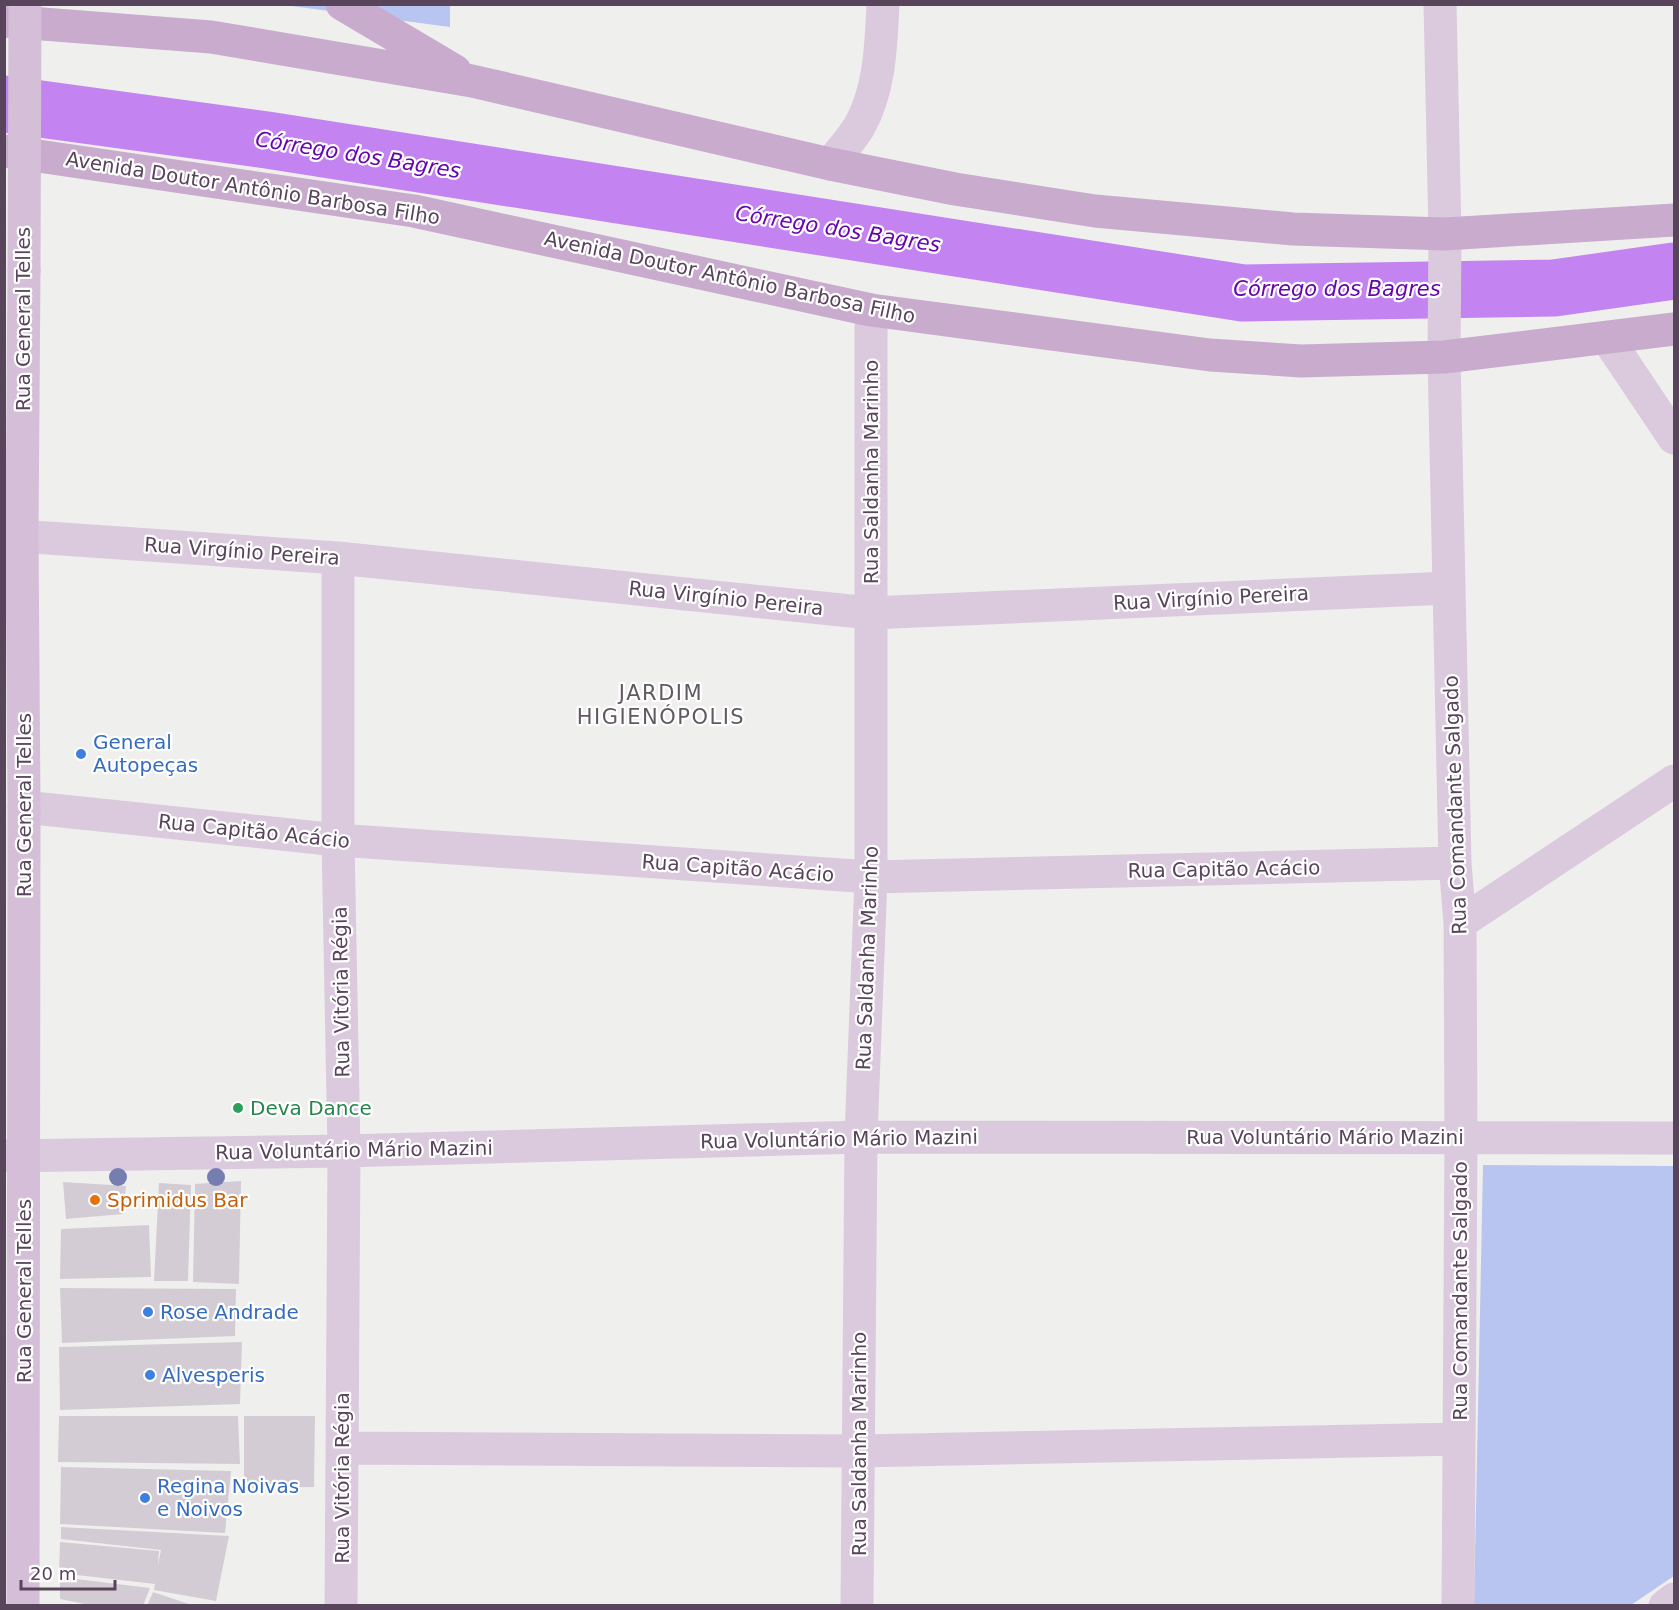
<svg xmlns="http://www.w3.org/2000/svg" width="1679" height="1610" font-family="'DejaVu Sans',sans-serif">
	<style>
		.green { fill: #b8c5f1 }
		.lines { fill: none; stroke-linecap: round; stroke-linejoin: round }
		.river { stroke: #c383f0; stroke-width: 57 }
		.building { fill: #d4ccd4 }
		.street { stroke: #dbcade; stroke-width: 33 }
		.secondary { stroke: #d5bed7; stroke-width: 33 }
		.primary { stroke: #c9abce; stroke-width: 33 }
		.secondary-bridge { stroke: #d5bed7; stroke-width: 33 }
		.tree { fill: #757db1 }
		.shop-dot { fill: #3f7fe0; stroke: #fff; stroke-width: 2 }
		.leisure-dot { fill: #2e9e5b; stroke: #fff; stroke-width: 2 }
		.food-dot { fill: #e8710a; stroke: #fff; stroke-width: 2 }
		.labels { text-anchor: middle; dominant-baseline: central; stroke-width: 4.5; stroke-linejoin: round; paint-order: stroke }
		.street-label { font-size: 20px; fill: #58445b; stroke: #fff }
		.shop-label { font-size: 20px; fill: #366cbe; stroke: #fff; text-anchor: start }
		.leisure-label { font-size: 20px; fill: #27864d; stroke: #fff; text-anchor: start }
		.food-label { font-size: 20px; fill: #c56008; stroke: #fff; text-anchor: start }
		.water-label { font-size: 21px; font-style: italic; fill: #6805ad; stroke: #fff }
		.neighbourhood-label { font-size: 21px; letter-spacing: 1.5px; fill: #625962; stroke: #fff }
	</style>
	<rect width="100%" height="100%" fill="#eff0ed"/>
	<path class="green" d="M284 5H450V27Z
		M1483 1165 1674 1166V1576L1631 1605 1474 1606Z"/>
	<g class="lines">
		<path class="river" d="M4 104 267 140 1243 293 1554 288 1674 271"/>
	</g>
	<path class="building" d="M241 1181 239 1284 193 1282 195 1184Z
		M63 1182 126 1186 123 1214 66 1219Z
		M159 1183 191 1185 188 1281H154Z
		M149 1225 151 1277 60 1279 61 1229Z
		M60 1288 236 1289 235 1336 62 1343Z
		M242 1342 240 1404 60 1410 59 1347Z
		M59 1416H238L240 1464 58 1462Z
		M244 1416H315L314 1487 244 1488Z
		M61 1467 231 1471 225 1533 60 1524Z
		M61 1527 229 1536 216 1601 154 1590 155 1584 59 1573 60 1542 159 1551 158 1565 161 1550 61 1539Z
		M60 1577 150 1588 143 1606H94L60 1599Z
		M153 1592 192 1605 191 1606H147Z"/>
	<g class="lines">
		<path class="street" d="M1440 4 1445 234 1444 357 1455 863 1460 923 1461 1136 1458 1606
			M830 164C840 152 851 140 859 127 880 91 881 45 883 4
			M1607 338 1674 438
			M4 535 338 558 870 613 1449 588
			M338 558V840L344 1151 341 1606
			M24 807 338 840 871 877 1455 863
			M1460 923 1674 781
			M4 1156 344 1151 861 1137 1674 1138
			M342 1448 859 1451 1459 1439
			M857 1606 861 1137 871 877V310
			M1665 1606 1674 1599"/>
		<path class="secondary" d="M23 1606 24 807 22 536 24 271"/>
		<path class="primary" d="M342 4 455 71
			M4 21 211 37 472 81 830 164 955 189 1095 211 1293 229 1445 234 1674 220
			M4 151 414 211 871 310 1210 355 1301 361 1444 357 1674 329"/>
		<path class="secondary-bridge" d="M24 271 25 4"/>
	</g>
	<g class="tree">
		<circle cx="118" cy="1177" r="9"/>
		<circle cx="216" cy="1177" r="9"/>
	</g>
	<g class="shop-dot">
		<circle cx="81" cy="754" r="6"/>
		<circle cx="148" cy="1312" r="6"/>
		<circle cx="150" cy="1375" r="6"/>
		<circle cx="145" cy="1498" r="6"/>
	</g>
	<circle class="leisure-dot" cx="238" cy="1108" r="6"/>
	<circle class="food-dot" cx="95" cy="1200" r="6"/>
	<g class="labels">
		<g class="street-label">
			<text transform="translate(253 188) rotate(9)">Avenida Doutor Antônio Barbosa Filho</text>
			<text transform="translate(730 277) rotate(12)">Avenida Doutor Antônio Barbosa Filho</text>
			<text transform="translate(23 319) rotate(-90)">Rua General Telles</text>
			<text transform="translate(871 472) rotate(-90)">Rua Saldanha Marinho</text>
			<text transform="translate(242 551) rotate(4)">Rua Virgínio Pereira</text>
			<text transform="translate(726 598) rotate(6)">Rua Virgínio Pereira</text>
			<text transform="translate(1211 598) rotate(-3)">Rua Virgínio Pereira</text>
			<text transform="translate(24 805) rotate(-90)">Rua General Telles</text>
			<text transform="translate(1455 805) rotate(-92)">Rua Comandante Salgado</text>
			<text transform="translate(254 831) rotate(6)">Rua Capitão Acácio</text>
			<text transform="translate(738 868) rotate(4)">Rua Capitão Acácio</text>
			<text transform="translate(1224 869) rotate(-1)">Rua Capitão Acácio</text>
			<text transform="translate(867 958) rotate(-88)">Rua Saldanha Marinho</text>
			<text transform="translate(341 992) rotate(-91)">Rua Vitória Régia</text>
			<text x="1325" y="1137">Rua Voluntário Mário Mazini</text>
			<text transform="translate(839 1139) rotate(-1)">Rua Voluntário Mário Mazini</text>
			<text transform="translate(354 1150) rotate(-1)">Rua Voluntário Mário Mazini</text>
			<text transform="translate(24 1291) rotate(-90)">Rua General Telles</text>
			<text transform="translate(1460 1291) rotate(-90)">Rua Comandante Salgado</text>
			<text transform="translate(859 1444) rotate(-90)">Rua Saldanha Marinho</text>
			<text transform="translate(342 1478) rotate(-90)">Rua Vitória Régia</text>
		</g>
		<g class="shop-label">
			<text x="93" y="742">General<tspan x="93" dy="23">Autopeças</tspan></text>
			<text x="160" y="1312">Rose Andrade</text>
			<text x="162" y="1375">Alvesperis</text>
			<text x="157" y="1486">Regina Noivas<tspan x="157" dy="23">e Noivos</tspan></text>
		</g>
		<g class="leisure-label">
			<text x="250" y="1108">Deva Dance</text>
		</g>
		<g class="food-label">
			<text x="107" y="1200">Sprimidus Bar</text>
		</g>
		<g class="water-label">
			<text transform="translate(358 155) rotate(9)">Córrego dos Bagres</text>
			<text transform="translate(838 229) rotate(9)">Córrego dos Bagres</text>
			<text x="1337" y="289">Córrego dos Bagres</text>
		</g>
		<g class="neighbourhood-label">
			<text x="661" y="693">JARDIM<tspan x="661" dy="24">HIGIENÓPOLIS</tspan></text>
		</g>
	</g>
	<rect width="1679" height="1610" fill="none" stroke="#58445b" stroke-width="12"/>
	<path d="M21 1580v9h94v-9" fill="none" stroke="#58445b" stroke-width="3"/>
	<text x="30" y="1580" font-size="18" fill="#58445b" stroke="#ffffff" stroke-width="4.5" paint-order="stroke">20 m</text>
</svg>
